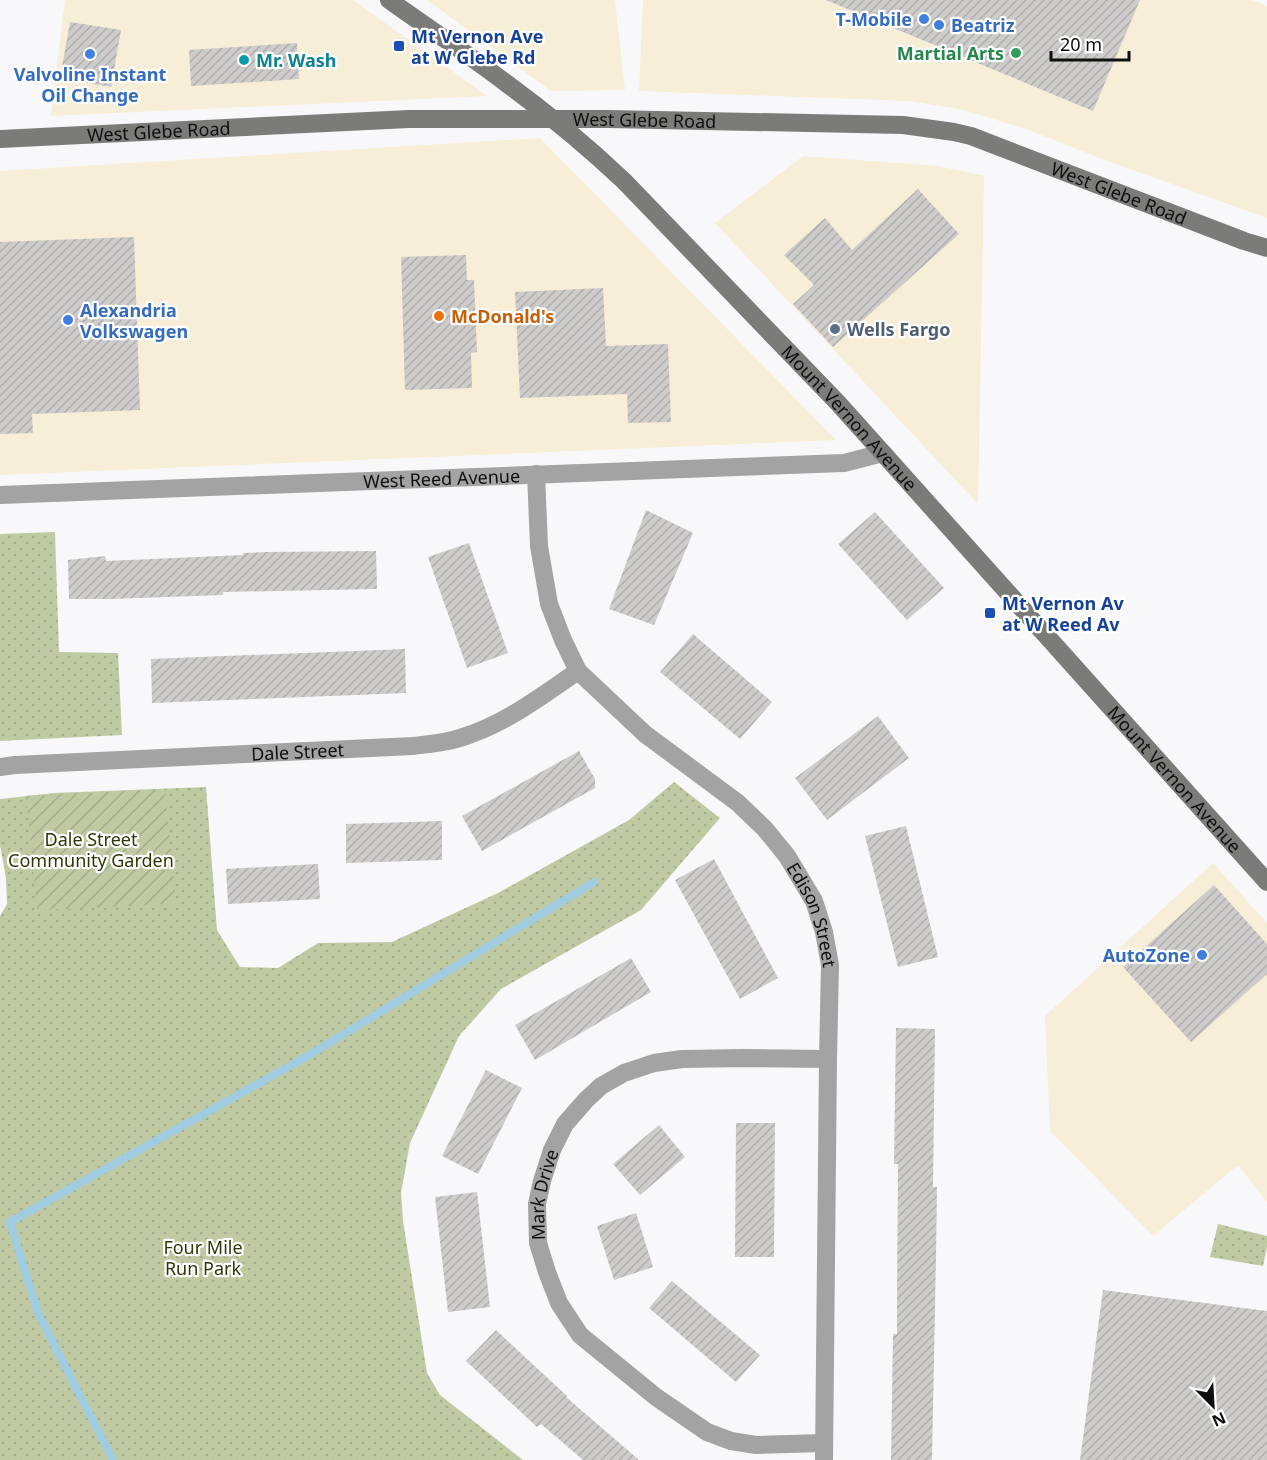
<svg xmlns="http://www.w3.org/2000/svg" width="1267" height="1460" font-family="'Noto Sans',sans-serif">
	<style>
		.commercial { fill: #f7eed8 }
		.park { fill: url(#park-dots) }
		.garden { fill: url(#garden-furrows) }
		.lines { fill: none; stroke-linecap: round; stroke-linejoin: round }
		.stream { stroke: #9fcce0; stroke-width: 8 }
		.building { fill: url(#building-hatch) }
		.street { stroke: #a4a3a3; stroke-width: 18 }
		.secondary { stroke: #7b7b7a; stroke-width: 18 }
		.shop-dot { fill: #3f7fe0; stroke: #fff; stroke-width: 2 }
		.transit-dot { fill: #1a4fb4; stroke: #fff; stroke-width: 2 }
		.leisure-dot { fill: #2e9e5b; stroke: #fff; stroke-width: 2 }
		.culture-dot { fill: #0f9aa8; stroke: #fff; stroke-width: 2 }
		.food-dot { fill: #e8710a; stroke: #fff; stroke-width: 2 }
		.service-dot { fill: #5c6f8a; stroke: #fff; stroke-width: 2 }
		.labels { text-anchor: middle; dominant-baseline: central; stroke-width: 4.5; stroke-linejoin: round; paint-order: stroke }
		.shop-label { font-size: 18px; font-weight: bold; fill: #366cbe; stroke: #fff; text-anchor: end }
		.transit-label { font-size: 18px; font-weight: bold; fill: #164399; stroke: #fff; text-anchor: start }
		.leisure-label { font-size: 18px; font-weight: bold; fill: #27864d; stroke: #fff; text-anchor: end }
		.culture-label { font-size: 18px; font-weight: bold; fill: #0d838f; stroke: #fff; text-anchor: start }
		.street-label { font-size: 18px; fill: #0e0f0f; stroke: #fff }
		.food-label { font-size: 18px; font-weight: bold; fill: #c56008; stroke: #fff; text-anchor: start }
		.service-label { font-size: 18px; font-weight: bold; fill: #4e5e75; stroke: #fff; text-anchor: start }
		.park-label { font-size: 18px; fill: #2e3708; stroke: #fff }
	</style>
	<defs>
		<pattern id="park-dots" width="8" height="8" patternUnits="userSpaceOnUse" patternTransform="scale(1.5)"><rect width="8" height="8" fill="#bfcaa2"/><path d="M2 2h.1M6 6h.1" fill="none" stroke="#a3ac8a" stroke-width="1.8" stroke-linecap="round"/></pattern>
		<pattern id="garden-furrows" width="10" height="10" patternUnits="userSpaceOnUse" patternTransform="scale(1.5)"><rect width="10" height="10" fill="#bfcaa2"/><path d="M-1 1l2-2M0 10L10 0M9 11l2-2" fill="none" stroke="#a3ac8a"/></pattern>
		<pattern id="building-hatch" width="6" height="6" patternUnits="userSpaceOnUse" patternTransform="scale(1.5)"><rect width="6" height="6" fill="#cdcccb"/><path d="M-1 1l2-2M0 6l6-6M5 7l2-2" fill="none" stroke="#afaead"/></pattern>
	</defs>
	<rect width="100%" height="100%" fill="#f8f8fa"/>
	<path class="commercial" d="M65 0H353L487 96 51 116Z
		M427 0H615L625 90 551 91Z
		M643 0H1252L1267 6V218L1102 159 1026 129 960 109 909 101 639 91Z
		M540 138 836 440 0 475V171Z
		M803 156 938 166 984 176 978 504 715 223Z
		M1213 863 1267 923V1202L1238 1165 1153 1236 1050 1131 1045 1016Z"/>
	<path class="park" d="M55 532 59 652 118 653 122 735 0 741V534Z
		M674 782 720 818 641 910 501 989 459 1036 410 1143 401 1193 403 1221 427 1373 440 1395 523 1460H0V916L7 904 6 878 0 845V799L54 793 206 787 217 930 240 967 278 968 318 943 392 942 498 893 629 820Z
		M1218 1224 1267 1236V1246L1263 1266 1210 1257Z"/>
	<path class="garden" d="M165 789 176 904 37 910 26 796Z"/>
	<g class="lines">
		<path class="stream" d="M113 1460 38 1313 10 1222 306 1057 594 882"/>
	</g>
	<path class="building" d="M826 0H1140L1093 111Z
		M70 22 121 30 111 87 60 78Z
		M297 43 299 79 191 86 189 50Z
		M918 189 959 234 833 347 793 304 814 285 784 255 825 218 852 250Z
		M134 237 140 410 32 414 33 433 0 434V242Z
		M466 255 467 280H474L477 352 471 353 472 388 405 390 401 257Z
		M603 288 606 346 668 344 671 422 628 423 627 394 520 398 515 292Z
		M646 510 693 533 654 625 609 609Z
		M875 512 944 588 907 620 838 544Z
		M469 543 508 653 467 668 428 557Z
		M376 551 377 589 223 592V595L111 599H69L68 560 105 556 106 561 243 555V553L267 552Z
		M693 634 772 702 740 739 660 672Z
		M405 649 406 693 152 703 151 659Z
		M878 716 909 758 827 820 795 778Z
		M579 751 595 779V788L482 851 462 816Z
		M442 821V860L346 863V824Z
		M906 826 938 957 898 967 865 836Z
		M714 859 778 978 740 999 675 880Z
		M318 864 320 899 228 904 226 869Z
		M1214 885 1267 944V974L1191 1042 1123 967Z
		M631 958 651 992 535 1060 515 1025Z
		M896 1028 935 1029 933 1187H937L936 1257 932 1460H891L893 1334H897V1300L898 1164H894Z
		M486 1070 522 1088 478 1174 442 1156Z
		M736 1123H775L774 1257H735Z
		M659 1125 685 1157 640 1195 613 1164Z
		M477 1192 490 1307 448 1312 435 1197Z
		M636 1213 653 1267 614 1280 597 1226Z
		M672 1281 760 1355 736 1382 649 1308Z
		M1103 1290 1267 1311V1460H1080Z
		M496 1330 567 1396 566 1397 639 1460H583L541 1424 537 1427 466 1361Z"/>
	<g class="lines">
		<g class="street">
			<path id="s1" d="M536 474 539 546 549 604 563 640 578 671 645 734 738 803 765 829 787 856 814 901 824 932 830 965 828 1059 824 1460"/>
			<path id="s2" d="M0 495 844 463 883 453"/>
			<path id="s3" d="M0 767 15 765 413 746C429 744 445 743 460 738 504 725 540 697 578 671"/>
			<path id="s4" d="M824 1443 756 1445 731 1441 707 1432 656 1397 580 1335 559 1303 547 1272 538 1243 537 1204 542 1181 552 1150 565 1124 586 1100 601 1086 624 1073 654 1063 682 1059 744 1058 828 1059"/>
		</g>
		<g class="secondary">
			<path id="s5" d="M389 0C428 28 468 54 506 83 547 113 587 146 624 181L838 403 1267 882"/>
			<path id="s6" d="M0 139 409 119H609L903 125 954 132 971 136 1244 241 1267 248"/>
		</g>
	</g>
	<g class="shop-dot">
		<circle cx="924" cy="19" r="6"/>
		<circle cx="939" cy="25" r="6"/>
		<circle cx="90" cy="54" r="6"/>
		<circle cx="68" cy="320" r="6"/>
		<circle cx="1202" cy="955" r="6"/>
	</g>
	<g class="transit-dot">
		<rect x="393" y="40" width="12" height="12" rx="3"/>
		<rect x="984" y="607" width="12" height="12" rx="3"/>
	</g>
	<circle class="leisure-dot" cx="1016" cy="53" r="6"/>
	<circle class="culture-dot" cx="244" cy="60" r="6"/>
	<circle class="food-dot" cx="439" cy="316" r="6"/>
	<circle class="service-dot" cx="835" cy="329" r="6"/>
	<g class="labels">
		<g class="shop-label">
			<text x="912" y="19">T-Mobile</text>
			<text x="951" y="25" text-anchor="start">Beatriz</text>
			<text x="90" y="74" text-anchor="middle">Valvoline Instant<tspan x="90" dy="21">Oil Change</tspan></text>
			<text x="80" y="310" text-anchor="start">Alexandria<tspan x="80" dy="21">Volkswagen</tspan></text>
			<text x="1190" y="955">AutoZone</text>
		</g>
		<g class="transit-label">
			<text x="411" y="36">Mt Vernon Ave<tspan x="411" dy="21">at W Glebe Rd</tspan></text>
			<text x="1002" y="603">Mt Vernon Av<tspan x="1002" dy="21">at W Reed Av</tspan></text>
		</g>
		<g class="leisure-label">
			<text x="1004" y="53">Martial Arts</text>
		</g>
		<g class="culture-label">
			<text x="256" y="60">Mr. Wash</text>
		</g>
		<g class="street-label">
			<text stroke="none"><textPath href="#s6" startOffset="645">West Glebe Road</textPath></text>
			<text stroke="none"><textPath href="#s6" startOffset="159">West Glebe Road</textPath></text>
			<text stroke="none"><textPath href="#s6" startOffset="1131">West Glebe Road</textPath></text>
			<text stroke="none"><textPath href="#s5" startOffset="624">Mount Vernon Avenue</textPath></text>
			<text stroke="none"><textPath href="#s2" startOffset="442">West Reed Avenue</textPath></text>
			<text stroke="none"><textPath href="#s3" startOffset="298">Dale Street</textPath></text>
			<text stroke="none"><textPath href="#s5" startOffset="1110">Mount Vernon Avenue</textPath></text>
			<text stroke="none"><textPath href="#s1" startOffset="549">Edison Street</textPath></text>
			<text stroke="none"><textPath href="#s4" startOffset="430">Mark Drive</textPath></text>
		</g>
		<g class="food-label">
			<text x="451" y="316">McDonald's</text>
		</g>
		<g class="service-label">
			<text x="847" y="329">Wells Fargo</text>
		</g>
		<g class="park-label">
			<text x="91" y="839">Dale Street<tspan x="91" dy="21">Community Garden</tspan></text>
			<text x="203" y="1247">Four Mile<tspan x="203" dy="21">Run Park</tspan></text>
		</g>
	</g>
	<g transform="translate(1213 1406) rotate(156)" stroke="#ffffff" stroke-width="4.5" paint-order="stroke">
	<path d="M0-4.5L10 22L0 15L-10 22Z" fill="#0e0f0f"/>
	<text y="-9" font-size="16" font-weight="bold" text-anchor="middle" fill="#0e0f0f">N</text>
	</g>
	<path d="M1051 51v9h78v-9" fill="none" stroke="#0e0f0f" stroke-width="3"/>
	<text x="1060" y="51" font-size="18" fill="#0e0f0f" stroke="#ffffff" stroke-width="4.5" paint-order="stroke">20 m</text>
</svg>
